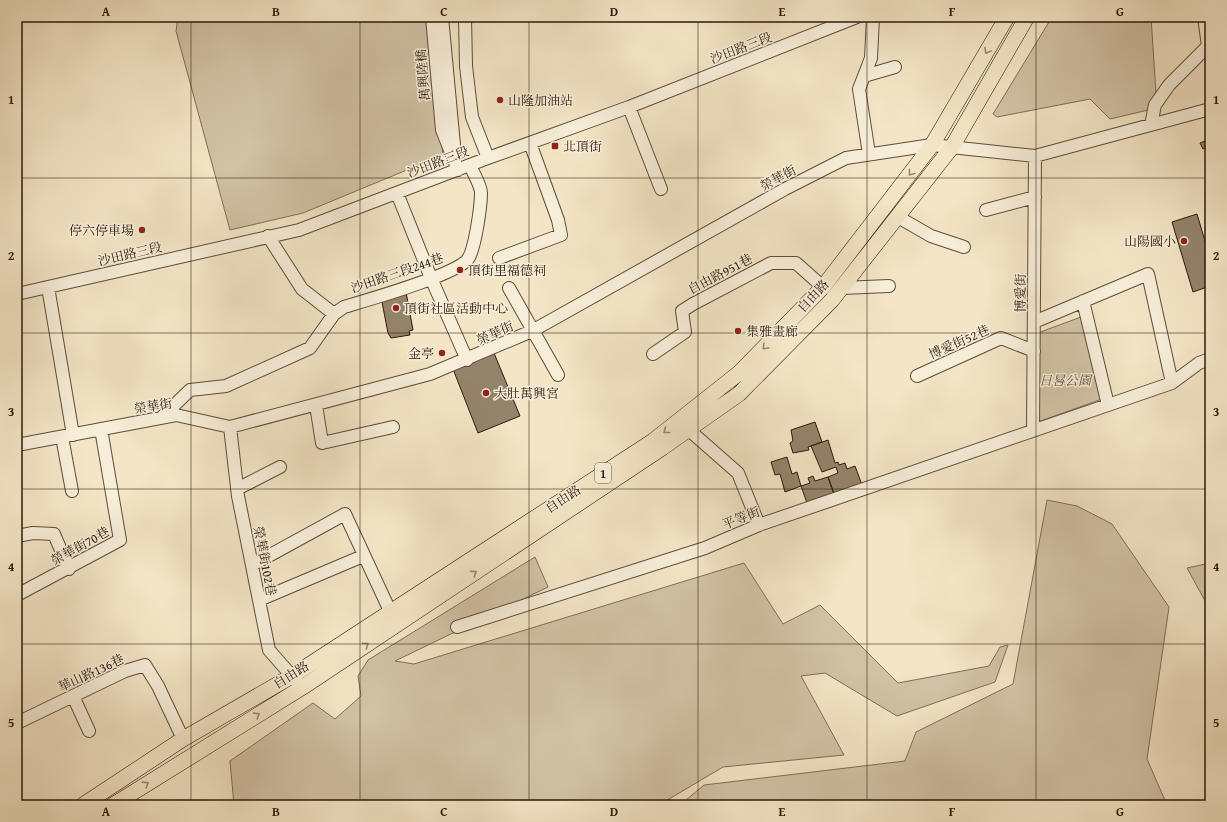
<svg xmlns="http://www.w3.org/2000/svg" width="1227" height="822" font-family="'Gentium Book Plus','Noto Serif TC',serif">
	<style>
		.green { fill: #d1c2a5; stroke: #7f6e58 }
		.building { fill: #94836b; stroke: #2d190a }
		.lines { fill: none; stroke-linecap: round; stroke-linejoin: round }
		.minor-casing { stroke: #5e4c39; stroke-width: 14 }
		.major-casing { stroke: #2d190a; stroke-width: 16 }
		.minor { stroke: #f7eed9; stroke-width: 12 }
		.major { stroke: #f3e5c5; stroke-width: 15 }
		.oneway { stroke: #9a8971 }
		.grid { fill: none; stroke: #2d190a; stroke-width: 1; stroke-opacity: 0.55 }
		.poi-dot { fill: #8f2418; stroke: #f7eed9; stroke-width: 1.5 }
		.labels { text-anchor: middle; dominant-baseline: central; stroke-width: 3; stroke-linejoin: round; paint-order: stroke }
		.shield { fill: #f7eed9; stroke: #6a5948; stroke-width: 1 }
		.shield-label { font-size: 12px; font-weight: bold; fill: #2d190a }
		.street-label { font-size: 13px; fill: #2d190a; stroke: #f7eed9 }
		.poi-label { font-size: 13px; fill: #2d190a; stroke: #f7eed9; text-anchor: start }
		.park-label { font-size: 13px; font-style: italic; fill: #5e4c38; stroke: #f7eed9 }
		.neatline { fill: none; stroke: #2d190a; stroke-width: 1.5 }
		.grid-label { font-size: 13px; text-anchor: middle; font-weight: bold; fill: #2d190a }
	</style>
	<rect width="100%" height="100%" fill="#f3e5c5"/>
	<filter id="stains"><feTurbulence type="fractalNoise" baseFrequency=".005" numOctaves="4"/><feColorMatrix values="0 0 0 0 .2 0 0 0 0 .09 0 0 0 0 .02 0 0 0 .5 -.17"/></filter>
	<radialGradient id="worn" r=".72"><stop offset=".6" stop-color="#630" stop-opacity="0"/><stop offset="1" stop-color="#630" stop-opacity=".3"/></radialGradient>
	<path class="green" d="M178 17H427L443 155 303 213 230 230 176 31Z
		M1052 17H1151L1157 108 1110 119 1090 99 997 117 993 114Z
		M1081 317 1102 399 1035 423V334Z
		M1047 500 1077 506 1112 524 1169 607 1147 759 1167 805H680L704 785 905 761 916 732 1013 684Z
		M535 557 548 587 395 661 414 664 744 563 783 624 820 605 898 683 989 666 1000 647 1008 645 995 682 897 716 825 673 801 676 844 755 723 767 659 805H234L230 761 313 703 335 719 361 696 358 676 368 660Z
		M1210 563V610L1187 568Z"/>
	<path class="building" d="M1210 139V146L1203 149 1200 143Z
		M1197 214 1210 258V286L1193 292 1172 222Z
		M406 292 413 330 409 331 410 335 391 338 388 333 381 297Z
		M438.5 353a3.5 3.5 0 1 1 7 0a3.5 3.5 0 1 1-7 0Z
		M494 353 520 416 478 433 453 369Z
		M815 422 822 442 808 447 809 450 793 453 790 443 793 441 791 430Z
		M828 440 835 463 838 462 839 465 845 463 847 469 855 466 862 485 834 494 828 477 838 473 836 467 822 472 811 446Z
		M787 457 792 474 797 472 801 486 785 492 780 474 775 475 771 462Z
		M813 476 815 481 828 477 834 494 807 503 801 486 810 483 808 478Z"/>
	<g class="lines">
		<defs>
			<path id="minor" d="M432 17 442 130 458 170
				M442 17 454 145
				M465 17 466 66 472 117 488 158
				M864 76 895 67
				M629 107 661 189
				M1151 125 1155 105 1169 85 1208 46 1204 17
				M869 154 859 89 871 58 873 17
				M397 193 431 278 467 360
				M986 210 1035 197
				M898 217 931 236 964 247
				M268 236 302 289 334 314
				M499 258 561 235 558 220 530 143
				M48 287 73 435
				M509 288 558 375
				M841 288 889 286
				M17 294 299 230 488 158 629 107 857 17
				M1083 301 1108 405
				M1034 322 1148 274 1172 383
				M653 354 685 332 682 311 693 304 771 263H796L823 287
				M917 376 1001 338 1034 351
				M316 405 322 443 393 427
				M161 418 190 390 226 386 310 348 334 314 344 307C367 300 456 275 468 259 475 249 481 206 481 193 481 185 473 173 470 165
				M230 427 238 496 269 650 297 682
				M689 430 738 473 759 525
				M1033 430 1035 156
				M62 437 72 491
				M17 445 176 415 230 427 430 374 532 331 785 189 846 158 932 145 1035 156 1210 109
				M237 489 280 467
				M17 536 33 533 54 534 69 569
				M252 565 345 514 390 611
				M17 595 120 540 101 429
				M259 600 363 556
				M457 627 705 548 759 525 1172 383 1199 363 1210 359
				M73 696 89 731
				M17 723 125 671 145 665 158 686 183 739"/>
			<path id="major" d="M83 805 183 739 292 676 653 441 739 373 823 287 932 145 1007 17
				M113 805 303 687 662 448 739 394 832 300 952 147 1027 17"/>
		</defs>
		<use href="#minor" class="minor-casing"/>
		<use href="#major" class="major-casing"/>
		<use href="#minor" class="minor"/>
		<use href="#major" class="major"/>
	</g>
	<defs><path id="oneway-chevron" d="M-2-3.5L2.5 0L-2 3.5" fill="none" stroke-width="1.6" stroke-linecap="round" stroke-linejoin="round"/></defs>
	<g class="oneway">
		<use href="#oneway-chevron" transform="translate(987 51) rotate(120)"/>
		<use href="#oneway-chevron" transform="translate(911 173) rotate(128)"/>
		<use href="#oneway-chevron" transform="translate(765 347) rotate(134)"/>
		<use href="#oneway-chevron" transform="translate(666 431) rotate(142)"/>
		<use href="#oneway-chevron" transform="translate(474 573) rotate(-34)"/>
		<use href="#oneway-chevron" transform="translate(366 645) rotate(-34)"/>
		<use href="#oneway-chevron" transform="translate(257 715) rotate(-32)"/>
		<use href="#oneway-chevron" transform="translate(146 784) rotate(-32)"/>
	</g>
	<path class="grid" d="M191 17V805M360 17V805M529 17V805M698 17V805M867 17V805M1036 17V805M17 178H1210M17 333H1210M17 489H1210M17 644H1210"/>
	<g class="poi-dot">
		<circle cx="500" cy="100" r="4"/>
		<rect x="551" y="142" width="8" height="8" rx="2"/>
		<circle cx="142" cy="230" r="4"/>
		<circle cx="1184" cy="241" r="4"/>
		<circle cx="460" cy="270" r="4"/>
		<circle cx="396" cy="308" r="4"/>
		<circle cx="738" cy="331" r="4"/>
		<circle cx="442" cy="353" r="4"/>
		<circle cx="486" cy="393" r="4"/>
	</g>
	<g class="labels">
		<rect class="shield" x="595" y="463" width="16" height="20" rx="3"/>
		<g class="shield-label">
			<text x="603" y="473">1</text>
		</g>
		<g class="street-label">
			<text transform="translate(741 48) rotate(-21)">沙田路三段</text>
			<text transform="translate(423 75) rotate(-95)">萬興陸橋</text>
			<text transform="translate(438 162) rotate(-21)">沙田路三段</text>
			<text transform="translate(778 178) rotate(-28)">榮華街</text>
			<text transform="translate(130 254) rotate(-13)">沙田路三段</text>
			<text transform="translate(397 273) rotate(-19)">沙田路三段244巷</text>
			<text transform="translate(720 274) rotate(-28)">自由路951巷</text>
			<text transform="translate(1020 293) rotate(-90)">博愛街</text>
			<text transform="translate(813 296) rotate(-47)">自由路</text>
			<text transform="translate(495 333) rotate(-24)">榮華街</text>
			<text transform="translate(959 342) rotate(-24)">博愛街52巷</text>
			<text transform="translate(153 406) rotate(-9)">榮華街</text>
			<text transform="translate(563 499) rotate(-33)">自由路</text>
			<text transform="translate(741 518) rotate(-22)">平等街</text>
			<text transform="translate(80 546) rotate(-29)">榮華街70巷</text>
			<text transform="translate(265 561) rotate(79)">榮華街102巷</text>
			<text transform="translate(91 673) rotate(-25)">華山路136巷</text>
			<text transform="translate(291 675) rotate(-32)">自由路</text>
		</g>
		<g class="poi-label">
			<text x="508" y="100">山隆加油站</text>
			<text x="563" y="146">北頂街</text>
			<text x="134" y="230" text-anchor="end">停六停車場</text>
			<text x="1176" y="241" text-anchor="end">山陽國小</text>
			<text x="468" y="270">頂街里福德祠</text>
			<text x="404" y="308">頂街社區活動中心</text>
			<text x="746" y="331">集雅畫廊</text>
			<text x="434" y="353" text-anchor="end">金亭</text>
			<text x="494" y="393">大肚萬興宮</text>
		</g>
		<g class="park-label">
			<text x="1065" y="380">日晷公園</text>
		</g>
	</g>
	<rect width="1227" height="822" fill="none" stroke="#f3e5c5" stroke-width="44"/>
	<rect x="22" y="22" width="1183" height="778" class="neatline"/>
	<g class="grid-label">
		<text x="106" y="16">A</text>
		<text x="276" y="16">B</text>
		<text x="444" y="16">C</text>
		<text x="614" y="16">D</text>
		<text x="782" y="16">E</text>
		<text x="952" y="16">F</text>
		<text x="1120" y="16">G</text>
		<text x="11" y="104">1</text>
		<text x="1216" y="104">1</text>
		<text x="11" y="260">2</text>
		<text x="1216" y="260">2</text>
		<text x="11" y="416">3</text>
		<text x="1216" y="416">3</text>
		<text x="11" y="571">4</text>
		<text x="1216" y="571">4</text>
		<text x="11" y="727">5</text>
		<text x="1216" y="727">5</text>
		<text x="106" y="816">A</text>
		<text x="276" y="816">B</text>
		<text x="444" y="816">C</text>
		<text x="614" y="816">D</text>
		<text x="782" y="816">E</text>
		<text x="952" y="816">F</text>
		<text x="1120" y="816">G</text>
	</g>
	<rect width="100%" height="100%" filter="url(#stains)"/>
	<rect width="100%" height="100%" fill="url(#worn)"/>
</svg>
